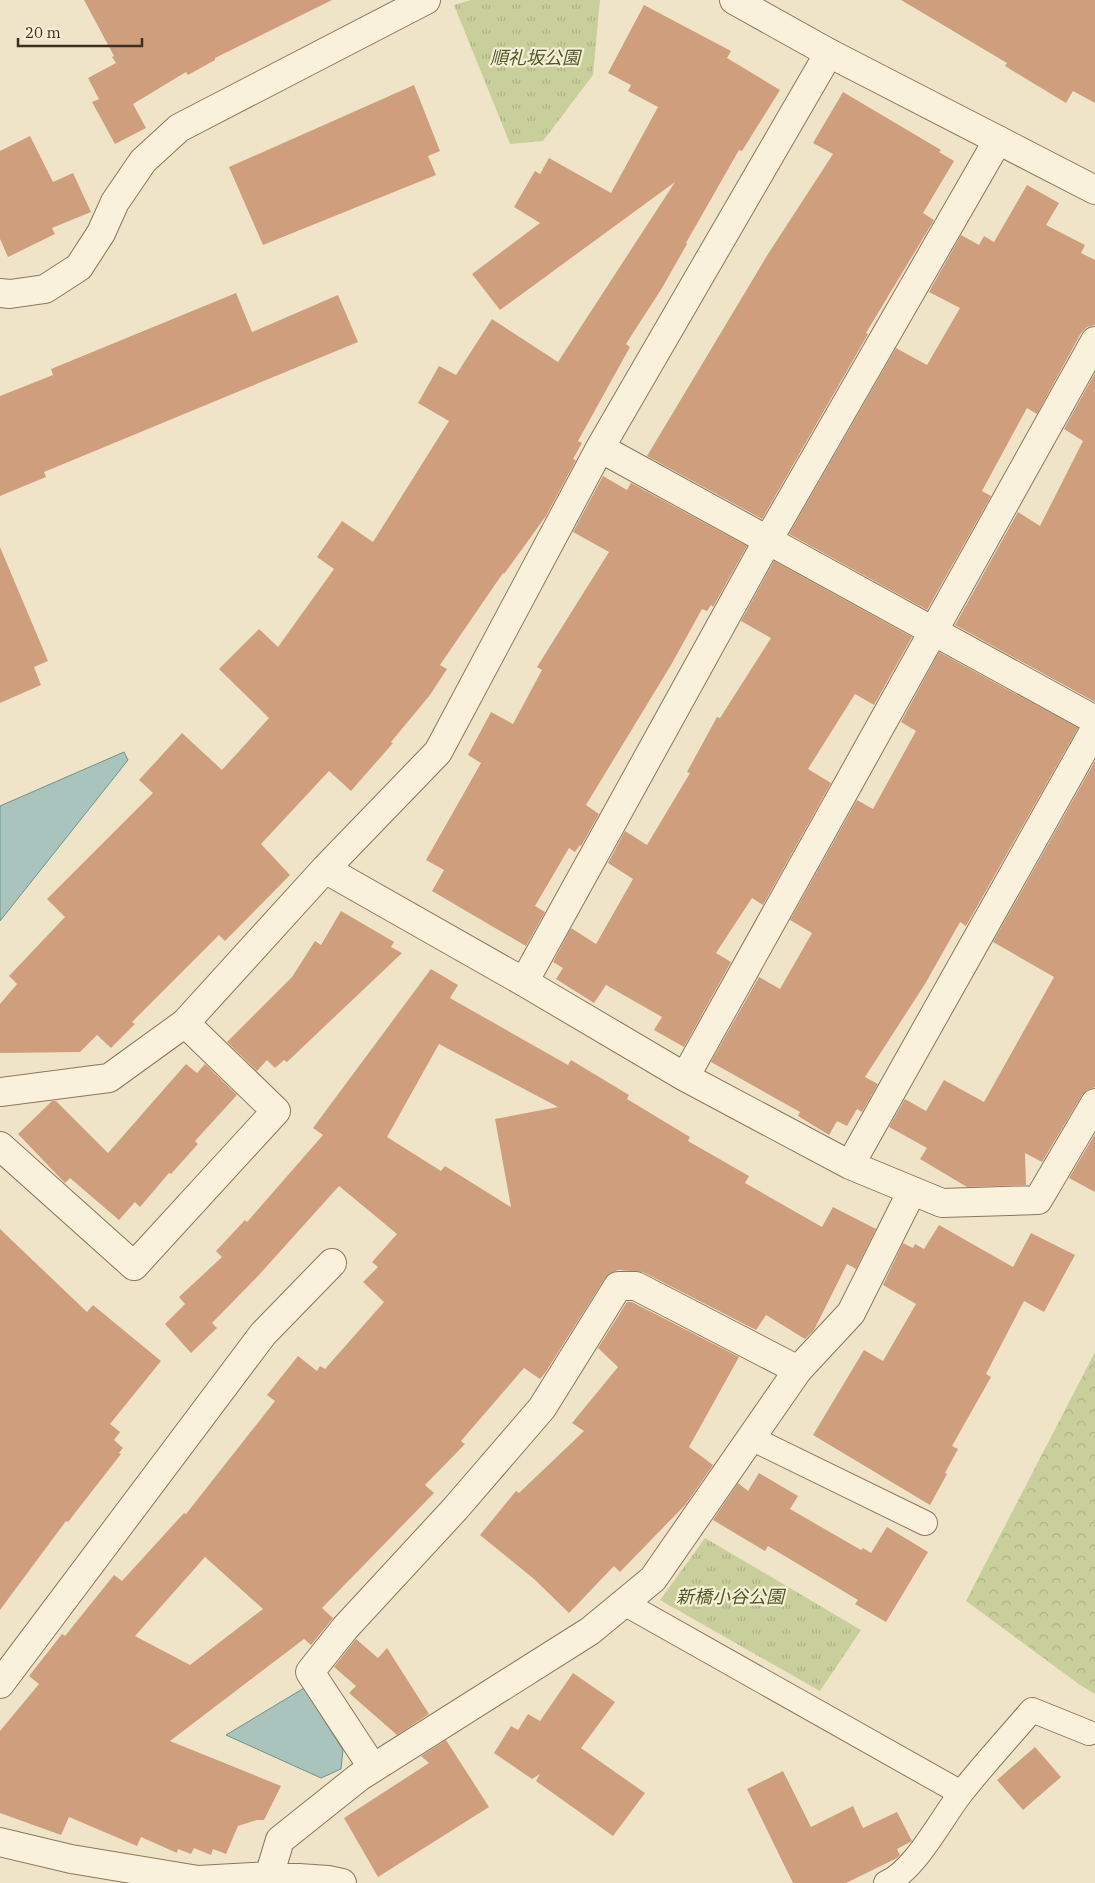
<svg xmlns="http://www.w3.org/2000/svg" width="1095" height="1883" font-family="'IBM Plex Serif','Noto Sans JP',serif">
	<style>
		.forest { fill: url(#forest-crowns) }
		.park { fill: url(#park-tufts) }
		.water { fill: #a9c4bc; stroke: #6f938a }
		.building { fill: #cf9f7d; fill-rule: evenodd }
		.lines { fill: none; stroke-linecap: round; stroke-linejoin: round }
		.service-casing { stroke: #8d765c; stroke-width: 26 }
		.minor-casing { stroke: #8d765c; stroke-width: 30 }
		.tertiary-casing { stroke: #8d765c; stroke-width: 30 }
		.service { stroke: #faf1dc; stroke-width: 24 }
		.minor { stroke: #faf1dc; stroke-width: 28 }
		.tertiary { stroke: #faf1dc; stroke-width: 28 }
		.labels { text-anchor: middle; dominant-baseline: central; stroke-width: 4.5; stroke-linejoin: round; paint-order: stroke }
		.park-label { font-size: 18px; font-style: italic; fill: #4d5a26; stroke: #f7eed8 }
	</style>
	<defs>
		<pattern id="forest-crowns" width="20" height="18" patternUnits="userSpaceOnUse" patternTransform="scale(1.25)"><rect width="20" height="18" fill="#c9cf9b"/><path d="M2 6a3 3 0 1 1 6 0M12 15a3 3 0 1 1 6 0" fill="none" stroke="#aeb285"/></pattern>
		<pattern id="park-tufts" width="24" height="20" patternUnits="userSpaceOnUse" patternTransform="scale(1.25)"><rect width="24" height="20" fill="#c9cf9b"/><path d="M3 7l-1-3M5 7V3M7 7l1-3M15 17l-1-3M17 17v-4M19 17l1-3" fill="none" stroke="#aeb285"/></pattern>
	</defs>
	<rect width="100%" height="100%" fill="#f0e4c8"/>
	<path class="forest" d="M1095 1352V1694L1080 1685 966 1601Z"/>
	<path class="park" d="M471 0H600L593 75 543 141 510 144 454 5Z
		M705 1538 861 1630 820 1691 660 1600Z"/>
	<path class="water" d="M124 752 128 760 0 921V806Z
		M304 1688 343 1750 341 1769 321 1778 226 1735Z"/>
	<path class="building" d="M84 0H332L215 58V60L188 75 186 72 133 104 146 128 115 144 92 102 99 99 88 78 116 63 112 57 114 56Z
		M901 0H1095V103L1073 91 1066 103 1005 66 1007 63Z
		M644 5 731 51 727 58 780 90 742 151 739 150 686 243 687 244 662 288 626 344 630 347 578 441 582 443 573 459 576 460 546 516 504 574 503 573 440 665 447 669 430 695 391 742 393 743 351 791 329 771 261 844 290 875 225 941 219 935 132 1022 135 1024 111 1048 97 1035 80 1052 0 1053V1004L17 984 9 976 65 917 47 899 153 793 139 780 182 733 222 770 269 718 219 669 259 629 278 647 334 569 317 557 342 521 373 542 449 421 418 403 439 366 456 375 492 319 558 362 675 182 500 310 472 274 540 223 514 207 535 171 540 174 549 158 611 193 658 107 628 91 631 85 608 73Z
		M414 85 440 151 428 156 436 175 263 245 229 167Z
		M843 92 941 150 939 152 954 161 923 213 934 220 866 333 868 334 762 519 647 456 768 254 833 154 813 143Z
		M30 136 53 182 73 173 91 212 52 228 55 234 8 257 0 239V151Z
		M1027 185 1059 203 1046 225 1085 245 1081 253 1095 260V325L1087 327 1081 333 1037 414 1027 408 982 491 991 496 927 610 789 534 896 348 927 365 960 308 929 292 961 235 979 245 984 236 994 242Z
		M236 293 252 332 338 295 358 342 44 472 46 477 0 496V396L53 375 51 369Z
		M1095 373V702L955 625 1018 512 1040 526 1083 441 1064 429Z
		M603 476 627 490 631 483 747 546 713 607 711 605 707 611 702 609 671 665 586 805 599 814 581 846 580 845 575 852 569 848 535 906 545 912 526 946 432 891 444 870 426 860 481 763 468 755 491 712 513 724 542 670 537 667 609 552 573 532Z
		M0 547 48 661 34 667 41 685 0 703Z
		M774 561 912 637 874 705 855 694 808 769 831 783 763 905 752 898 716 953 731 962 684 1047 654 1030 662 1017 606 985 594 1003 556 979 563 968 553 962 571 928 596 944 633 879 608 863 625 831 647 845 690 773 687 772 717 717 720 718 771 638 741 621Z
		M939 652 1078 728 966 926 960 922 925 984 865 1077 878 1084 862 1112 857 1109 847 1126 837 1121 829 1135 798 1116 800 1112 711 1062 759 977 780 989 812 933 790 920 857 800 873 809 916 731 901 722Z
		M1095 761V1087L1087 1090 1082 1095 1042 1162 1025 1153 1026 1185 967 1187 920 1159 927 1148 889 1127 905 1099 926 1111 944 1080 984 1102 1054 977 993 942Z
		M341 911 394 942 391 947 402 953 287 1062 284 1060 275 1068 267 1060 257 1071 227 1042 292 977 315 941 321 945Z
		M431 969 458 985 450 998 568 1065 571 1060 629 1095 627 1099 690 1137 688 1141 749 1176 745 1183 822 1227 833 1207 876 1229 856 1269 847 1264 814 1330 805 1339 766 1315 756 1330 643 1272 618 1270 610 1273 605 1278 545 1373 540 1379 524 1368 461 1441 465 1444 425 1485 434 1493 322 1608 333 1618 311 1645 304 1639 170 1741 281 1786 264 1820H257L238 1826 226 1854 213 1849 211 1855 194 1848 191 1854 178 1849 177 1853 141 1837 137 1846 69 1817 61 1835 0 1813V1731L39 1684 29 1676 62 1634 65 1636 114 1575 122 1581 184 1513 186 1514 275 1401 267 1395 298 1356 317 1371 320 1366 325 1369 384 1302 363 1282 378 1267 372 1262 397 1234 339 1186 258 1276 212 1323 217 1328 191 1353 165 1324 185 1304 179 1297 222 1257 216 1251 245 1220 247 1222 323 1135 313 1128ZM439 1044 558 1107 495 1119 511 1207 445 1166 441 1171 387 1137ZM205 1557 263 1609 190 1665 135 1636Z
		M186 1064 197 1073 205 1064 237 1095 195 1141 198 1144 171 1174 169 1173 140 1207 135 1202 119 1220 70 1178 65 1183 18 1134 52 1101H56L108 1153Z
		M1095 1134V1192L1069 1178Z
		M939 1225 1013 1267 1031 1233 1075 1255 1044 1312 1024 1301 986 1374 991 1377 952 1446 958 1449 945 1473 947 1474 930 1505 813 1435 864 1350 883 1361 916 1304 883 1285 903 1243 913 1248 915 1244 924 1249Z
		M0 1229 87 1312 93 1305 161 1361 110 1424 120 1432 114 1440 123 1448 119 1453 121 1454 68 1522 66 1521 0 1610Z
		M627 1302H632L739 1357 689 1447 713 1465 686 1504 620 1572 614 1566 569 1613 534 1579 480 1535 516 1491 519 1493 584 1431 572 1423 618 1367 598 1348Z
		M759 1473 798 1496 790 1509 861 1550 863 1548 871 1553 887 1527 928 1552 886 1622 855 1604 858 1600 768 1546 765 1551 713 1520 738 1483 748 1491Z
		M356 1639 378 1658 387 1648 429 1714 397 1735 349 1693 356 1686 334 1667Z
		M573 1673 615 1702 581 1748 645 1793 613 1836 536 1781 540 1774 532 1779 494 1753 511 1726 518 1730 528 1714 540 1721Z
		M446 1740 489 1807 378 1877 344 1818 429 1763 421 1756Z
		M1035 1747 1061 1777 1023 1810 997 1780Z
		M783 1771 811 1827 853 1806 863 1828 897 1812 912 1841 897 1849 900 1855 897 1858 846 1883H793L747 1789Z"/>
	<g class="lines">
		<defs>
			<path id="service" d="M751 1438 925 1523
				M624 1603 961 1793
				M886 1883C915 1871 942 1817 962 1792 984 1764 1009 1737 1032 1710L1089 1733"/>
			<path id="minor" d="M0 293 10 294 45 289 79 267 101 233 115 202 143 161 179 128 426 0
				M600 448 1095 720
				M325 869 524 982 685 1077 850 1165 942 1203 1038 1200 1095 1103
				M524 982 768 540 998 140
				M685 1077 1095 341
				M0 1092 109 1078 185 1023 325 869 438 752 600 448 829 53
				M0 1146 134 1266 276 1111 185 1023
				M850 1165 1095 729
				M798 1370 851 1313 912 1191
				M0 1684 263 1334 332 1263
				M0 1842 71 1859 198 1880 269 1876 328 1880 342 1883
				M269 1876 280 1840 359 1777 590 1631 653 1579 798 1370 636 1286H618L542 1408 455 1509 345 1628 310 1672 373 1768"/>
			<path id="tertiary" d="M734 0 829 53 1095 190"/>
		</defs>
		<use href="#service" class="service-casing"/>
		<use href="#minor" class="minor-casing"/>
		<use href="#tertiary" class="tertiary-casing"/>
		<use href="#service" class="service"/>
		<use href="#minor" class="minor"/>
		<use href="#tertiary" class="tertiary"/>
	</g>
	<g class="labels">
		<g class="park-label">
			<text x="535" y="57">順礼坂公園</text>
			<text x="730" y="1596">新橋小谷公園</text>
		</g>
	</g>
	<path d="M18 38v8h124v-8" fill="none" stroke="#3d2e20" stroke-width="2.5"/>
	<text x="25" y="38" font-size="15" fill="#3d2e20" stroke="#f7eed8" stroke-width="4" paint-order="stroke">20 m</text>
</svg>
